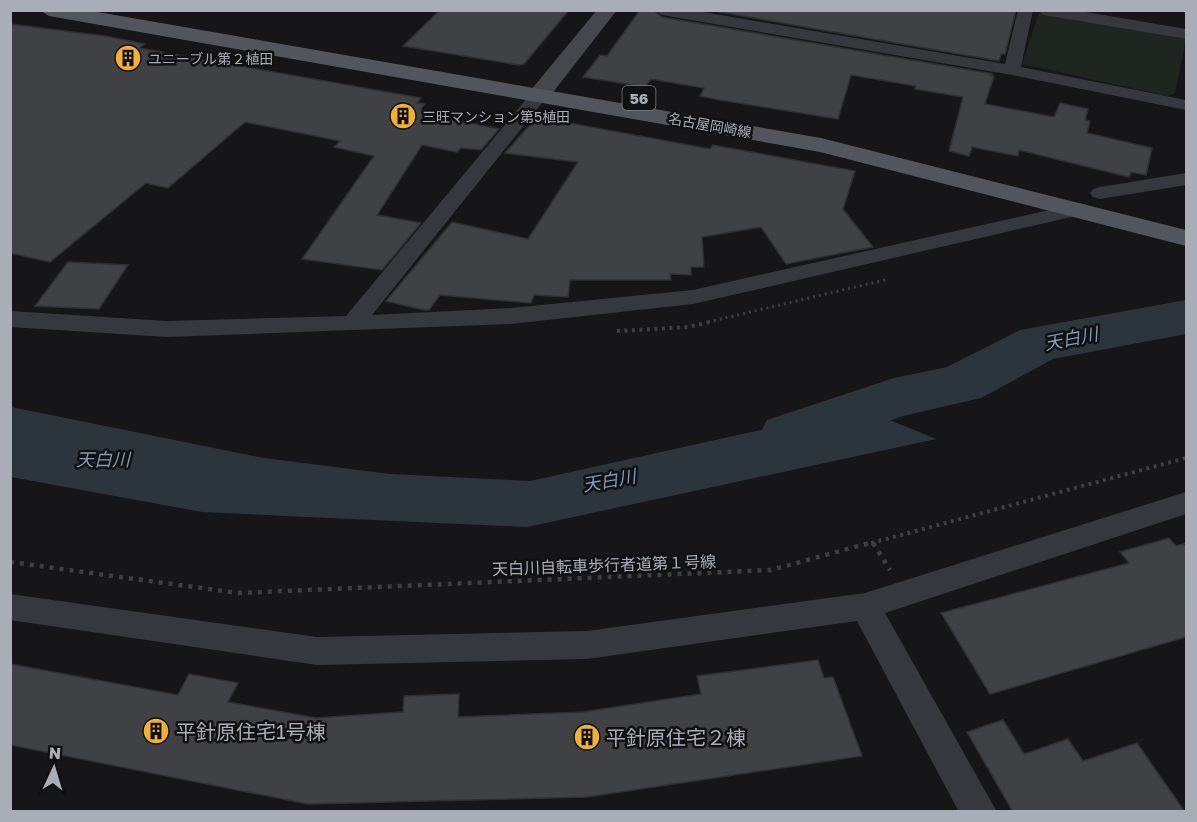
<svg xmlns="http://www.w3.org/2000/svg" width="1197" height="822" font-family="'Golos Text','Noto Sans JP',sans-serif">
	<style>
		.green { fill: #1e261f }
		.water { fill: #2c353c }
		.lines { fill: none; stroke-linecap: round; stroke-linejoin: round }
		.river { fill: #2c353c; fill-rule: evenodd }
		.building { fill: #404145; stroke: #303034; stroke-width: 1.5 }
		.path-far2 { stroke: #3d3f44; stroke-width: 3; stroke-dasharray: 2 4; stroke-linecap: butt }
		.path-far1 { stroke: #3d3f44; stroke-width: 4; stroke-dasharray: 3 4.5; stroke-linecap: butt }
		.path { stroke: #3d3f44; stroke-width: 4.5; stroke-dasharray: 4 6; stroke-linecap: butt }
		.street { fill: #37383d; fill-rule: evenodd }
		.secondary { fill: #45474d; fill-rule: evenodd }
		.primary { fill: #53555c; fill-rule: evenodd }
		.labels { text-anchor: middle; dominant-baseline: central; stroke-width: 5; stroke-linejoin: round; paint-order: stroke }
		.far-poi-label { font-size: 14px; fill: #a8adb8; stroke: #111113; text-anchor: start }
		.far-street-label { font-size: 14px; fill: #a8adb8; stroke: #111113 }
		.shield { fill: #111113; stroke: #7b7e86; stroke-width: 1.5 }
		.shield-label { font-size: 15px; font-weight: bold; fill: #a8adb8 }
		.street-label { font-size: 16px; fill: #a8adb8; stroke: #111113 }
		.water-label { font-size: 18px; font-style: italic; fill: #7f9bb3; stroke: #111113 }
		.near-poi-label { font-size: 20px; fill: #a8adb8; stroke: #111113; text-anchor: start }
	</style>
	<rect width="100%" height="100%" fill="#161618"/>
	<path class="green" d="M1039 13 1186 39 1175 93 1168 96 1022 64Z"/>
	<path class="water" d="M846 402 936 439 527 527 202 512 11 477V407L264 458 390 474 530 481 792 423Z"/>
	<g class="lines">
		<path class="river" d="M1186 300V334L1053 359 981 398 903 416 788 457 767 450 759 435 767 420 894 378 947 367 1020 330Z"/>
	</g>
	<path class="building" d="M440 10H569L524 64 519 65 403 46Z
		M640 10H653L662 17 993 74 989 75 994 76 985 104 1054 117 1060 103 1088 109 1085 120 1090 121 1087 133 1152 148 1146 175 1131 172 1129 177 1019 150 1018 156 972 147 969 156 949 151 963 97 915 89 916 86 851 75 838 119 720 100 700 96 704 88 651 79 645 87 583 77 600 55 607 56Z
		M708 10H1016L1005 54H1001L999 61Z
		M10 24 105 36 145 44 139 48 421 98 417 103 425 104 421 109 438 113 435 116 499 129 481 150 461 148 457 152 422 145 377 215 421 223 382 270 302 259 374 156 334 147 340 141 245 122 168 188 146 183 50 262 10 253Z
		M537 117 710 149 713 145 855 171 843 209 873 247 786 264 761 227 702 237 704 267H691V275L670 274 671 280H570L568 297 534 295 531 303 440 295 429 310H424L386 301 452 222 528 239 578 162 505 153Z
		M68 262 128 265 99 309 35 306Z
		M1169 538 1176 546 1186 543V637L990 694 941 613 1129 563 1120 552Z
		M818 660 824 678 833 677 862 756 587 797 308 804 10 745V664L178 695 189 674 238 683 228 702 316 718 403 712 404 696 459 694 458 717 583 712 701 694 697 676Z
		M1003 720 1024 754 1068 739 1083 761 1137 743 1185 812H1013L967 732Z"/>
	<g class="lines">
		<path class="path-far2" d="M708 322 889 279"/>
		<path class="path-far1" d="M617 331 688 327 714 321
			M873 543 874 545
			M864 545 1186 458"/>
		<path class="path" d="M873 543 890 570
			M10 562 238 593 771 570 869 543"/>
		<path class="street" d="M655 10H692L1005 64 1018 10H1033L1021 67 1186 100V110L1012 75 662 15Z
			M1037 10H1074L1186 29V39L1044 15Z
			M539 90 545 91 548 95 545 99 372 315 511 308 693 290 1080 203 1087 205 1090 209 1087 213 1080 215 693 304 511 324 167 337 10 327V311L167 321 346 316 533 91Z
			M1186 173V185L1100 199 1093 197 1090 193 1093 189 1100 187Z
			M1186 492V514L885 613 997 812H959L857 621 587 659 317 665 10 620V594L317 637 587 631 865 593Z"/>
		<path class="secondary" d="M597 10H617L547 100H531L528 95 531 90Z"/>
		<path class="primary" d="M40 10H86L821 138 1186 230V246L820 152 49 16Z"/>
	</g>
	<defs>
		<symbol id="building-disc" viewBox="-11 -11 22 22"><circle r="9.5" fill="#f2b134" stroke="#111113"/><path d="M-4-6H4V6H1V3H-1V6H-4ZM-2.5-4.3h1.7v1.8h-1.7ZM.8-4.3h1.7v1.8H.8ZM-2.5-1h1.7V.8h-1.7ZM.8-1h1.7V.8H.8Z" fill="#111"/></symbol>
	</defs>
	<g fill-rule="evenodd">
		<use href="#building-disc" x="113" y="43" width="30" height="30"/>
		<use href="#building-disc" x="388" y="101" width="30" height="30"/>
		<use href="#building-disc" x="141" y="716" width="30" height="30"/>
		<use href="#building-disc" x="572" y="722" width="30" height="30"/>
	</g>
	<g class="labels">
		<g class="far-poi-label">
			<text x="148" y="58">ユニーブル第２植田</text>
			<text x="422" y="116">三旺マンション第5植田</text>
		</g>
		<g class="far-street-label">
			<text transform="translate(710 125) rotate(10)">名古屋岡崎線</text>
		</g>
		<rect class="shield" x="622.5" y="86" width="33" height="24" rx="4.5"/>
		<g class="shield-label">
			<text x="639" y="98">56</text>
		</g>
		<g class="street-label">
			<text transform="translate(604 565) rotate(-2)">天白川自転車歩行者道第１号線</text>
		</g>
		<g class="water-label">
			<text transform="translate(1071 338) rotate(-11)">天白川</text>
			<text x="103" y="459">天白川</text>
			<text transform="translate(609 480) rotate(-10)">天白川</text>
		</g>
		<g class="near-poi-label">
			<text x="176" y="731">平針原住宅1号棟</text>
			<text x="606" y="737">平針原住宅２棟</text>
		</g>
	</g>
	<rect width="1197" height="822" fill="none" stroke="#a8adb8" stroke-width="24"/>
	<g transform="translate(54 768) rotate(4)" stroke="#111113" stroke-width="4.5" paint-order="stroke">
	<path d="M0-4.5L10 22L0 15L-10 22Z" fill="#a8adb8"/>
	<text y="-9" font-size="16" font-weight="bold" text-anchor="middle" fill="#a8adb8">N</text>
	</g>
</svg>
